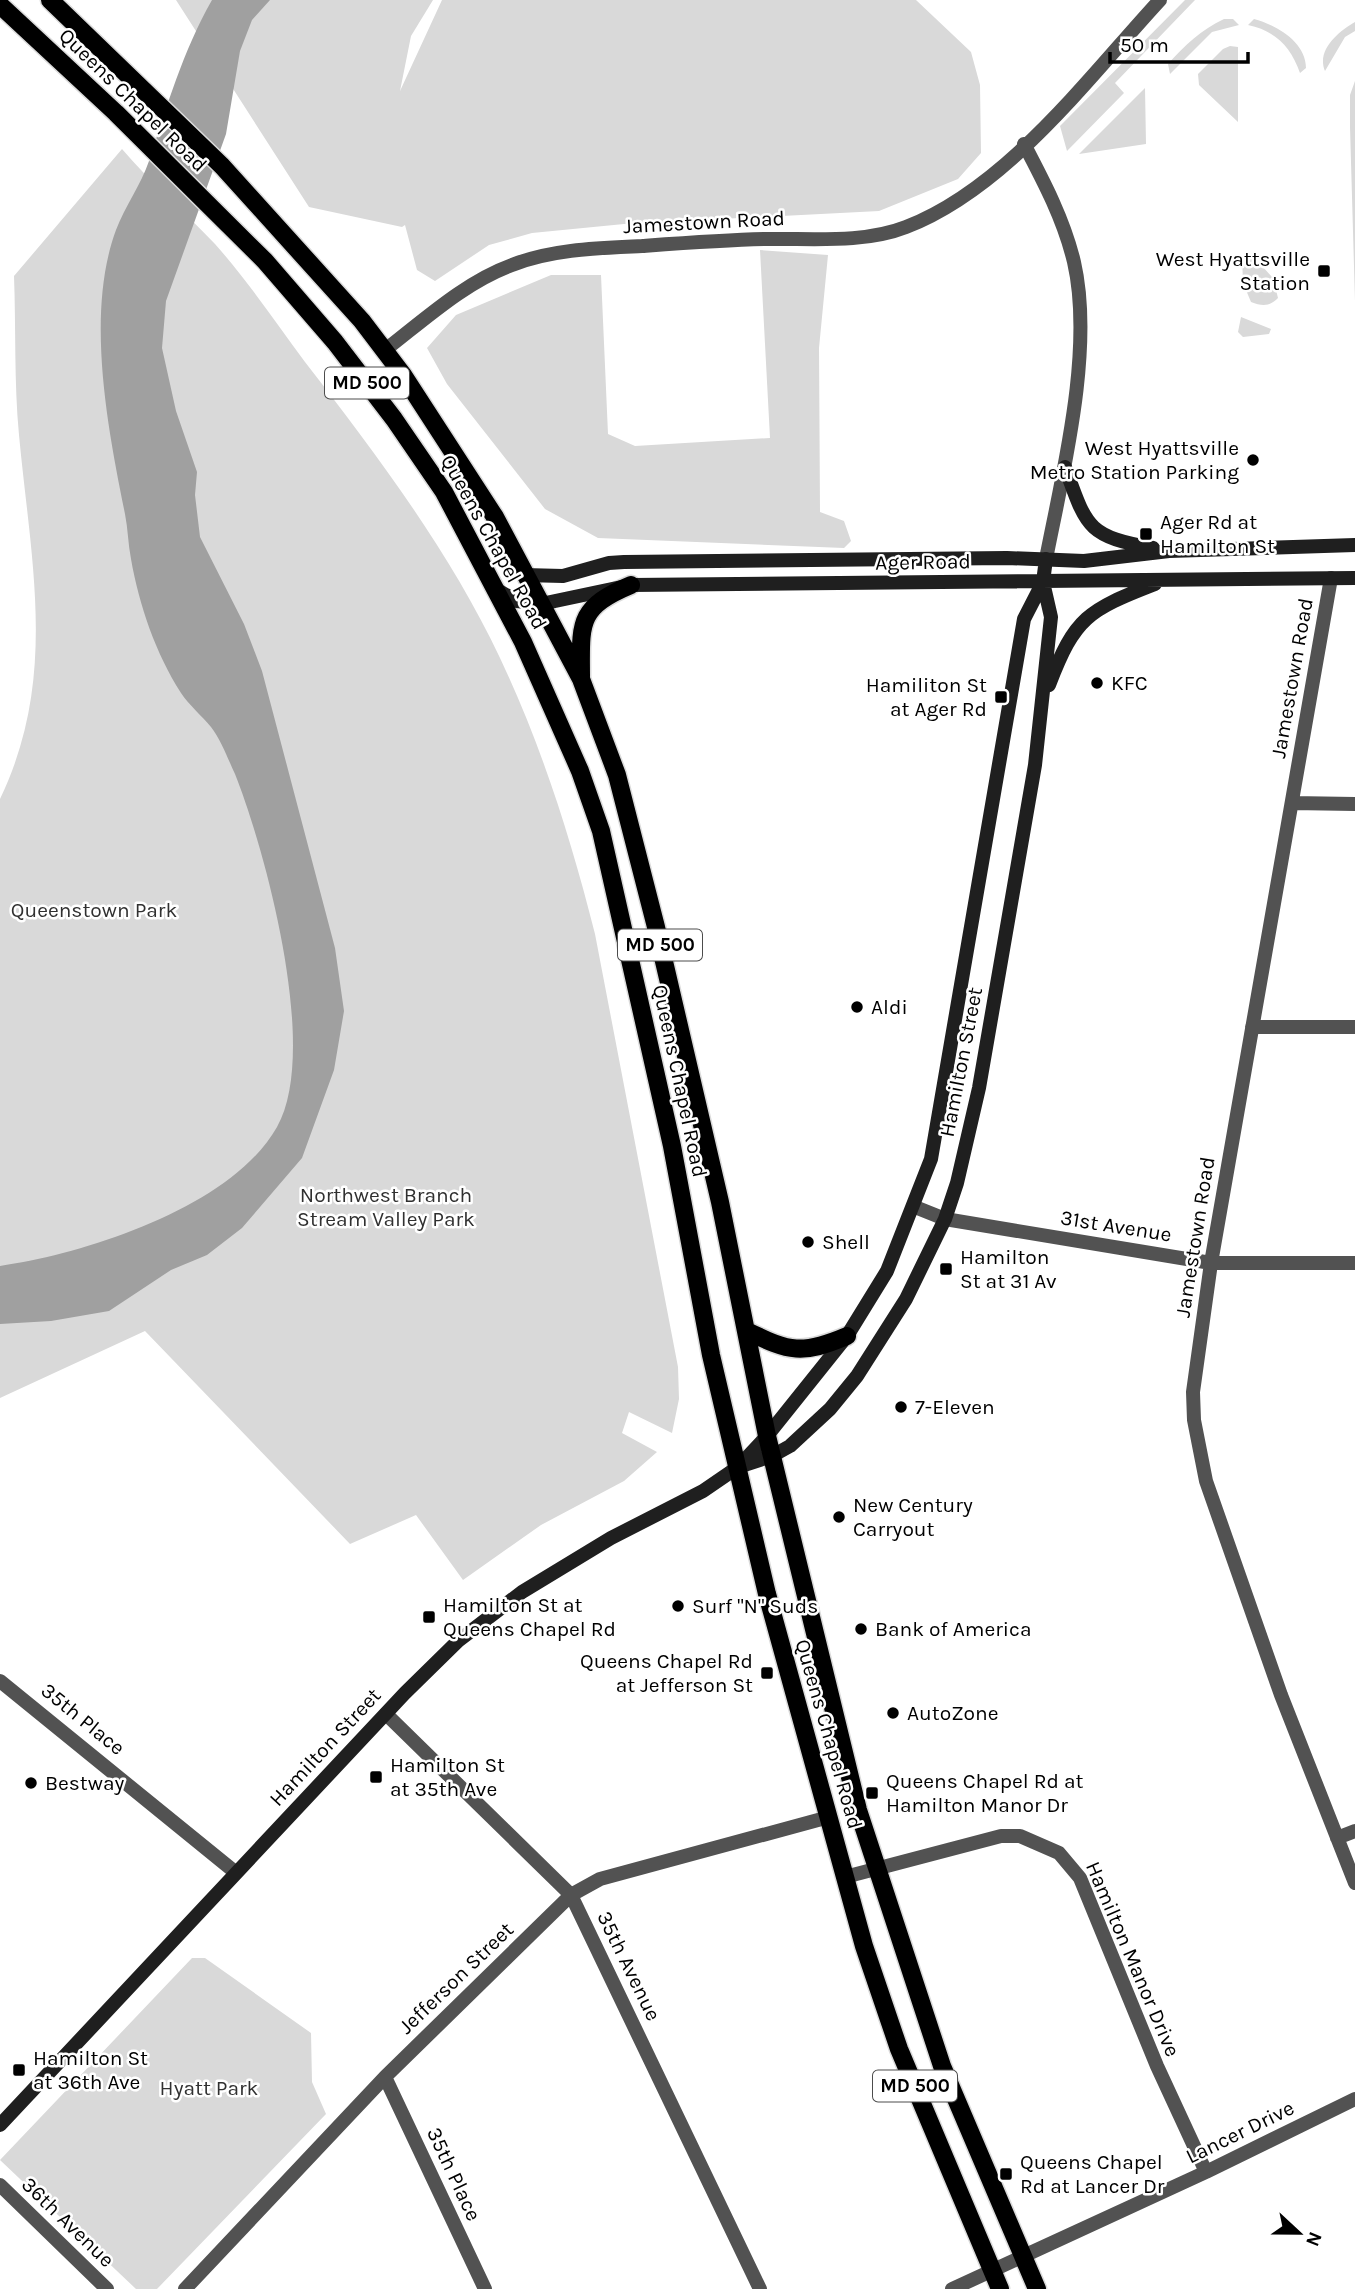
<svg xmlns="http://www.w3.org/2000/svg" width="1355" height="2289" font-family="Karla,sans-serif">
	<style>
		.green { fill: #d9d9d9 }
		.water { fill: #a0a0a0 }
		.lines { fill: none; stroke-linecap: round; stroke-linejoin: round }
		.primary-casing { stroke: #dbdbdb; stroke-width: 21 }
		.street { stroke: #525252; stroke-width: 14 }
		.secondary { stroke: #1f1f1f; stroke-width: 14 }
		.primary { stroke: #000; stroke-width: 18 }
		.poi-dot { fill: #000; stroke: #fff; stroke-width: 2.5 }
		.labels { text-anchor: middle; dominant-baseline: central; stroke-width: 5; stroke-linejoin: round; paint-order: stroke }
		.shield { fill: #fff; stroke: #4c4c4c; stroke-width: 2 }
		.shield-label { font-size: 19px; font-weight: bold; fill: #000 }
		.street-label { font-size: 21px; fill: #000; stroke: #fff }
		.poi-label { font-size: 21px; fill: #000; stroke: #fff; text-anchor: start }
		.park-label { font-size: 21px; fill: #303030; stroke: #fff }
	</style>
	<rect width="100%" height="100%" fill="#fff"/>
	<path class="green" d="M176 0H433L411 36 400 91 442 0H916L971 52 980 85 981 153 958 179 879 211 624 224 532 233 489 245 435 281 417 270 405 225 402 227 309 207Z
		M1185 0H1195L1115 83 1124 93 1067 151 1060 126Z
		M1224 19H1233L1239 25 1212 32 1170 74 1168 64C1185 45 1201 30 1224 19Z
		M1254 19C1276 25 1306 42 1306 68L1300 73C1291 47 1276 31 1248 25Z
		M1355 22V31L1345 37 1325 71C1316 50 1339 31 1355 22Z
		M1230 46 1238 47V122L1199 85 1198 74 1223 49Z
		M1355 81V301L1350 127V95Z
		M1145 88 1146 144 1079 154Z
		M122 149C151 183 185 212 215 244 248 281 276 323 305 362 377 455 450 552 500 658 542 747 571 839 595 934L678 1367 679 1399 672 1433 629 1412 622 1433 657 1452 624 1481 541 1525 463 1580 416 1515 350 1544 145 1331 0 1398V799C58 678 31 563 19 435 14 382 16 328 14 276Z
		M760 250 828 255 819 348 820 512 844 521 851 541 844 548 598 538 545 509 447 384 427 348 456 315 551 275H601L608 434 635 446 770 438Z
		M1252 255 1273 278 1278 298C1269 307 1262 306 1251 302L1243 283 1242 256Z
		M1241 317 1271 329 1269 334 1243 337 1238 332Z
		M192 1958H205L311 2033 312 2082 326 2114 157 2289H136L0 2160Z"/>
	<path class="water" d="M212 0H270L252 20 240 51 226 134 166 301 162 348 176 411 197 472 195 495 200 537 244 624 262 671 335 948 344 1011 334 1070 302 1158 242 1228 207 1255 171 1270 109 1311 51 1321 0 1324V1266C85 1254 232 1207 277 1127 320 1052 266 852 235 774 228 759 221 740 211 727 201 715 189 705 181 693 156 654 139 605 131 559 128 544 128 529 125 514 108 429 85 314 116 230 125 206 141 185 149 161 167 106 183 51 212 0Z"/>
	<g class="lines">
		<defs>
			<path id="primary" d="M50 0 222 166 362 321 403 375 495 517 581 679 617 775 656 927 720 1202 767 1436 858 1810 942 2066 1037 2289
				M0 5 116 113 265 261 335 342 394 419 444 492 523 642 580 771 601 831 672 1146 711 1355 767 1594 864 1946 899 2049 1000 2289
				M581 679C581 624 576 608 631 585
				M747 1331C790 1352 802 1355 847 1336"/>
		</defs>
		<use href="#primary" class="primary-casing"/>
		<path class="street" d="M1024 144C1044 182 1064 220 1074 262 1094 349 1063 472 1046 559
			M385 350C424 320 465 282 512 265 552 249 600 248 642 246 683 243 723 240 764 239 809 238 863 244 906 227 1007 188 1088 78 1160 0
			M1331 578 1211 1263 1193 1392 1194 1420 1206 1481 1281 1695 1355 1883
			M1292 803 1355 804
			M1252 1027H1355
			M915 1207 945 1219 1211 1263H1355
			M0 1681 235 1872
			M386 1714 571 1895 760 2289
			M1337 1838 1355 1831
			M845 1877 1001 1836H1020L1059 1853 1080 1878 1157 2066 1206 2172
			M385 2077 485 2289
			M0 2185 107 2289
			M185 2289 385 2077 571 1895 600 1879 829 1817
			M952 2289 1206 2172 1355 2099"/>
		<path class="secondary" d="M1065 467C1087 528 1087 536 1153 548
			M524 575 563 576 609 563 624 562 1007 558 1084 561 1169 551 1355 545
			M497 590 517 601 541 604 631 585 1355 578
			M1049 685C1075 617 1088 610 1155 584
			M738 1467 772 1456 790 1446 830 1409 857 1376 906 1299 945 1219 957 1183 979 1088 1035 765 1051 617 1043 582
			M0 2125 405 1693 458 1641 522 1592 611 1538 703 1491 738 1467 767 1436 847 1336 887 1271 931 1159 1024 619 1043 582 1046 559"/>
		<use href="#primary" class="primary"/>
	</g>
	<g class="poi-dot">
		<rect x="1317" y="264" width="14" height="14" rx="3.5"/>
		<circle cx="1253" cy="460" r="7"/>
		<rect x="1139" y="527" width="14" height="14" rx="3.5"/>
		<circle cx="1097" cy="683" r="7"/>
		<rect x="994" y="690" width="14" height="14" rx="3.5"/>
		<circle cx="857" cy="1007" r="7"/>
		<circle cx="808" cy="1242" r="7"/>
		<rect x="939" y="1262" width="14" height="14" rx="3.5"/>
		<circle cx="901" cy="1407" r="7"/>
		<circle cx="839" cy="1517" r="7"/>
		<circle cx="678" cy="1606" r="7"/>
		<rect x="422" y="1610" width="14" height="14" rx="3.5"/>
		<circle cx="861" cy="1629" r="7"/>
		<rect x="760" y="1666" width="14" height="14" rx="3.5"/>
		<circle cx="893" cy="1713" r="7"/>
		<rect x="369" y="1770" width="14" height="14" rx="3.5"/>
		<circle cx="31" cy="1783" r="7"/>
		<rect x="865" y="1786" width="14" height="14" rx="3.5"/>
		<rect x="12" y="2063" width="14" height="14" rx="3.5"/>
		<rect x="999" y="2167" width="14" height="14" rx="3.5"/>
	</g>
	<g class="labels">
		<g class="shield">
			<rect x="325" y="367.5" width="84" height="31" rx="5"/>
			<rect x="618" y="929.5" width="84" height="31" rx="5"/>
			<rect x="873" y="2070.5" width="84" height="31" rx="5"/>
		</g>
		<g class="shield-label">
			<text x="367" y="383">MD 500</text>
			<text x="660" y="945">MD 500</text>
			<text x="915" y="2086">MD 500</text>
		</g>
		<g class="street-label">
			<text transform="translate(133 100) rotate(44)">Queens Chapel Road</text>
			<text transform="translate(704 222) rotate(-3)">Jamestown Road</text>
			<text transform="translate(494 542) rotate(61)">Queens Chapel Road</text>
			<text transform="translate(923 562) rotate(-1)">Ager Road</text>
			<text transform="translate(1292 678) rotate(-80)">Jamestown Road</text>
			<text transform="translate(961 1062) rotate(-79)">Hamilton Street</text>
			<text transform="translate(680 1081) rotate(78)">Queens Chapel Road</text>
			<text transform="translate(1116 1226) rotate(9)">31st Avenue</text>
			<text transform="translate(1195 1237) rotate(-81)">Jamestown Road</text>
			<text transform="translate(83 1719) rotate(39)">35th Place</text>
			<text transform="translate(829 1734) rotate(74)">Queens Chapel Road</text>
			<text transform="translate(325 1747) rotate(-47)">Hamilton Street</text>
			<text transform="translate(1133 1959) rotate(67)">Hamilton Manor Drive</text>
			<text transform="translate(629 1966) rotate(64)">35th Avenue</text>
			<text transform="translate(456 1978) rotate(-44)">Jefferson Street</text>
			<text transform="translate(1240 2132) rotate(-26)">Lancer Drive</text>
			<text transform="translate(454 2174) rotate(65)">35th Place</text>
			<text transform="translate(68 2222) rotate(44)">36th Avenue</text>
		</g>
		<g class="poi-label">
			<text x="1310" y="259" text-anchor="end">West Hyattsville<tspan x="1310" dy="24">Station</tspan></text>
			<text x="1239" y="448" text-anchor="end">West Hyattsville<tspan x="1239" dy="24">Metro Station Parking</tspan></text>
			<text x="1160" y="522">Ager Rd at<tspan x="1160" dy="24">Hamilton St</tspan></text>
			<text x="1111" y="683">KFC</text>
			<text x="987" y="685" text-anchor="end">Hamiliton St<tspan x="987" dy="24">at Ager Rd</tspan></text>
			<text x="871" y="1007">Aldi</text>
			<text x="822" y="1242">Shell</text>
			<text x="960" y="1257">Hamilton<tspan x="960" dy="24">St at 31 Av</tspan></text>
			<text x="915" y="1407">7-Eleven</text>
			<text x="853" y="1505">New Century<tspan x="853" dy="24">Carryout</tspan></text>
			<text x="443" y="1605">Hamilton St at<tspan x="443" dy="24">Queens Chapel Rd</tspan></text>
			<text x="692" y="1606">Surf "N" Suds</text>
			<text x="875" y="1629">Bank of America</text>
			<text x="753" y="1661" text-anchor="end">Queens Chapel Rd<tspan x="753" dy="24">at Jefferson St</tspan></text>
			<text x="907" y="1713">AutoZone</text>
			<text x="390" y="1765">Hamilton St<tspan x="390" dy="24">at 35th Ave</tspan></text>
			<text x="886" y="1781">Queens Chapel Rd at<tspan x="886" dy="24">Hamilton Manor Dr</tspan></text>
			<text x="45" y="1783">Bestway</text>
			<text x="33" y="2058">Hamilton St<tspan x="33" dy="24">at 36th Ave</tspan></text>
			<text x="1020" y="2162">Queens Chapel<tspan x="1020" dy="24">Rd at Lancer Dr</tspan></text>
		</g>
		<g class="park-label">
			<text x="94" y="910">Queenstown Park</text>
			<text x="386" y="1195">Northwest Branch<tspan x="386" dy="24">Stream Valley Park</tspan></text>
			<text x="209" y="2088">Hyatt Park</text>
		</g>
	</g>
	<g transform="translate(1299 2233) rotate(112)" stroke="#ffffff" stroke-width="5" paint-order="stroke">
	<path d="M0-5L12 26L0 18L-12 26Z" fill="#000000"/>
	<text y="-10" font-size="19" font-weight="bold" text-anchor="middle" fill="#000000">N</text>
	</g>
	<path d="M1110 52v10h138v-10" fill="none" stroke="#000000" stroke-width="3.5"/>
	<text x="1120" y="52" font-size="21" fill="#000000" stroke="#ffffff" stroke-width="5" paint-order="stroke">50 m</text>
</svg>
